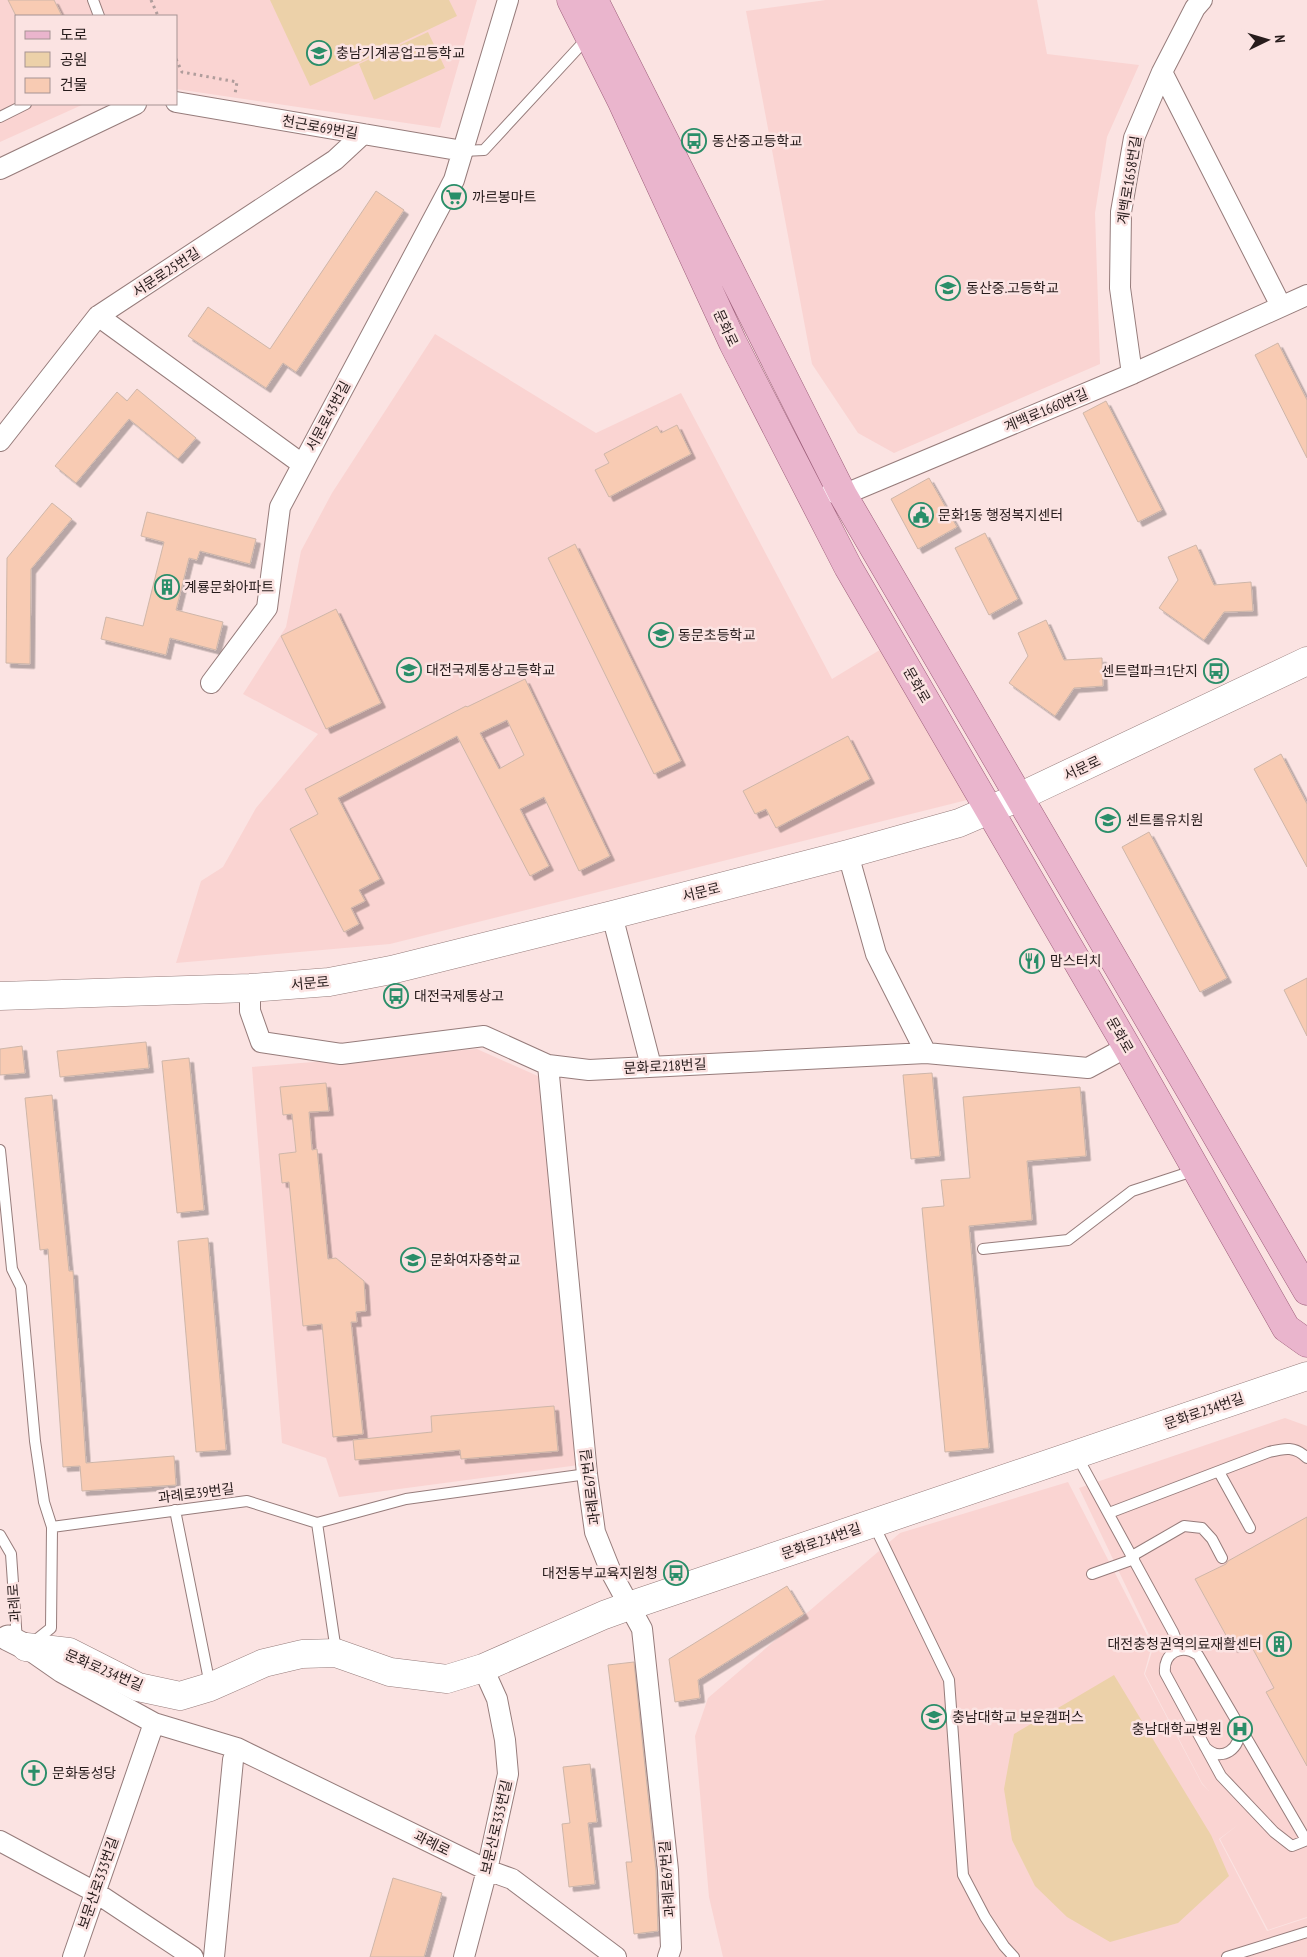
<svg xmlns="http://www.w3.org/2000/svg" width="1307" height="1957" font-family="'PT Sans Narrow','Noto Sans KR',sans-serif">
	<style>
		.built { fill: #fad4d2 }
		.green { fill: #ecd1a9 }
		.building { fill: #f8cbb3; stroke: #ceb6a9; fill-rule: evenodd; filter: url(#shadow) }
		.lines { fill: none; stroke-linecap: round; stroke-linejoin: round }
		.service-casing { stroke: #967c7b; stroke-width: 12 }
		.minor-casing { stroke: #967c7b; stroke-width: 22 }
		.tertiary-casing { stroke: #967c7b; stroke-width: 27 }
		.secondary-casing { stroke: #967c7b; stroke-width: 29 }
		.primary-casing { stroke: #9d5f7a; stroke-width: 29 }
		.path { stroke: #b09d9c; stroke-width: 3; stroke-dasharray: 2.5 4; stroke-linecap: butt }
		.service { stroke: #fff; stroke-width: 10 }
		.minor { stroke: #fff; stroke-width: 20 }
		.tertiary { stroke: #fff; stroke-width: 25 }
		.secondary { stroke: #fff; stroke-width: 28 }
		.primary { stroke: #eab5cd; stroke-width: 28 }
		.labels { text-anchor: middle; dominant-baseline: central; stroke-width: 5; stroke-linejoin: round; paint-order: stroke }
		.poi-label { font-size: 14px; fill: #271c1c; stroke: #fbe3e2; text-anchor: start }
		.street-label { font-size: 14px; fill: #271c1c; stroke: #fbe3e2 }
	</style>
	<defs>
		<filter id="shadow"><feDropShadow dx="4.5" dy="4.5" stdDeviation="0" flood-color="#0004"/></filter>
	</defs>
	<rect width="100%" height="100%" fill="#fbe3e2"/>
	<path class="built" d="M0 0H477L440 128 176 89V16H16V104H84L0 142Z
		M826 0H1037L1047 54 1139 65 1107 137 1095 213 1100 364 894 453 858 433 812 364 746 11Z
		M435 334 596 433 681 393 832 679 883 648 967 800 390 944 176 963 201 881 223 867 256 808 318 734 243 694 286 627 301 551 332 493Z
		M477 1049 540 1077 579 1465 339 1497 326 1458 282 1443 252 1067Z
		M1285 1418 1307 1426V1917L1268 1930 1220 1839 1239 1824 1219 1839 1267 1931 1307 1918V1957H723L709 1897 695 1736 708 1698 900 1533 1068 1482 1152 1645 1144 1674 1202 1784 1209 1791 1202 1783 1145 1674 1154 1645 1079 1488Z"/>
	<path class="green" d="M270 0H449L457 16 310 86Z
		M428 32 445 68 374 100 359 64Z
		M1114 1675 1211 1835 1229 1876 1178 1923 1110 1942 1067 1917 1035 1886 1012 1840 1004 1789 1014 1734Z"/>
	<path class="building" d="M8 0H54L62 16H16Z
		M376 191 404 210 296 372 283 363 266 388 188 336 208 307 270 349Z
		M1278 343 1307 400V458L1255 355Z
		M137 389 196 438 178 459 129 419 76 483 55 466 117 392 127 401Z
		M1106 401 1162 510 1138 522 1083 413Z
		M677 425 691 454 609 497 595 470 609 463 604 454 657 426 661 433Z
		M929 478 957 527 918 549 891 499Z
		M52 503 72 519 31 569 30 664 6 663 7 558Z
		M147 512 256 539 250 564 200 551 197 560 189 558 176 610 223 622 216 650 170 638 166 655 101 639 106 617 143 626 164 542 141 536Z
		M985 533 1018 599 989 615 955 548Z
		M575 544 681 761 654 774 548 558Z
		M1196 545 1214 585 1251 582 1253 611 1224 612 1204 640 1159 608 1178 580 1168 557Z
		M336 609 381 703 326 729 281 636Z
		M1046 620 1064 660 1102 658 1103 686 1074 688 1055 716 1009 683 1028 656 1018 633Z
		M525 679 610 856 579 871 544 797 520 809 549 866 530 876 457 736 338 798 380 879 359 890 365 901 351 908 359 924 344 932 290 829 318 814 305 789 466 706 467 707ZM507 720 524 755 499 769 480 733Z
		M848 736 870 779 776 828 766 809 755 814 743 791Z
		M1281 754 1307 804V867L1254 769Z
		M1149 832 1227 978 1200 992 1122 847Z
		M1307 978V1036L1284 990Z
		M146 1042 149 1068 60 1077 57 1051Z
		M22 1046 25 1073 0 1075V1049Z
		M189 1058 204 1210 177 1213 162 1061Z
		M932 1073 940 1156 911 1159 903 1075Z
		M326 1083 329 1111 309 1112 312 1150 317 1149 328 1259 336 1258 364 1281 366 1311 356 1312 357 1322H351L363 1434 333 1437 322 1324 303 1326 289 1182 282 1183 279 1154 296 1152 292 1114 283 1115 280 1087Z
		M1080 1087 1086 1156 1027 1161 1032 1220 969 1226 989 1448 945 1452 922 1208 944 1206 941 1180 970 1178 963 1097Z
		M52 1095 69 1271H73L86 1463 174 1456 176 1485 82 1491 80 1466 63 1467 48 1249 40 1250 25 1098Z
		M208 1238 226 1450 196 1452 178 1241Z
		M554 1406 558 1451 461 1459 460 1450 355 1460 353 1440 432 1432 431 1416Z
		M1307 1517V1766L1266 1692 1274 1688 1248 1640 1233 1648 1195 1579 1226 1564 1228 1561Z
		M787 1586 804 1614 698 1680 700 1698 675 1702 669 1659Z
		M634 1662 656 1871 658 1931 634 1934 626 1862H632L608 1665Z
		M590 1764 597 1822 588 1823 595 1884 569 1887 562 1824 570 1823 563 1767Z
		M393 1878 442 1893 424 1957H370Z"/>
	<g class="lines">
		<defs>
			<path id="service" d="M93 0 99 16
				M0 117 26 104
				M463 151 484 150 580 46
				M0 1150 12 1269 21 1287 35 1441 44 1502 52 1527
				M983 1249 1068 1240 1132 1191 1196 1170
				M1077 1456 1173 1632 1180 1649
				M1219 1472 1250 1528
				M175 1510 210 1685
				M1109 1513 1269 1452C1285 1448 1295 1446 1307 1458
				M317 1523 336 1651
				M873 1523 949 1680 963 1875 985 1917 1004 1946 1014 1957
				M0 1535 11 1554 17 1641
				M1132 1556 1184 1526 1202 1528 1212 1539 1222 1558
				M1092 1574 1134 1559
				M31 1644 51 1628 52 1527 247 1501 317 1523 406 1499 587 1474
				M1205 1747C1221 1764 1243 1748 1239 1727
				M1306 1840 1198 1655C1181 1643 1163 1653 1165 1673L1221 1776 1274 1832 1292 1846 1307 1840
				M1227 1957 1307 1932"/>
			<path id="minor" d="M1162 72 1281 306
				M176 102 463 151
				M0 169 136 104
				M98 316 302 464
				M1132 374 1120 288 1121 212 1134 138 1162 72 1195 8 1202 0
				M0 441 98 316 335 160 363 134
				M831 492 843 495 1132 374 1307 295
				M211 683 267 608 280 507 454 180 508 0
				M848 854 876 954 926 1053
				M612 915 651 1066
				M250 988V1011L261 1042 341 1054 484 1036 548 1065 589 1070 926 1053 1088 1068 1127 1047
				M548 1065 587 1474 595 1532 611 1572 642 1629 668 1870 671 1948 668 1957
				M28 1649 61 1672 154 1723 237 1748 487 1870 512 1879 616 1957
				M0 1841 95 1892 193 1957
				M73 1957 154 1723
				M214 1957 233 1760 237 1748
				M464 1957 487 1870 508 1774 505 1740 497 1699 483 1668"/>
			<path id="tertiary" d="M8 1638 26 1647"/>
			<path id="secondary" d="M0 996 250 988 329 982 391 970 612 915 848 854 959 823 1019 797 1307 661
				M26 1647 69 1652 138 1687 180 1696 210 1687 264 1663 302 1654 336 1653 390 1672 447 1679 483 1668 604 1615 629 1606 1307 1376"/>
			<path id="primary" d="M571 0 621 100 733 343 848 567 1127 1047 1286 1328 1307 1343
				M594 0 843 495 1307 1291"/>
		</defs>
		<use href="#service" class="service-casing"/>
		<use href="#minor" class="minor-casing"/>
		<use href="#tertiary" class="tertiary-casing"/>
		<use href="#secondary" class="secondary-casing"/>
		<use href="#primary" class="primary-casing"/>
		<path class="path" d="M151 0 158 16
			M176 59 182 72 237 82 235 94"/>
		<use href="#service" class="service"/>
		<use href="#minor" class="minor"/>
		<use href="#tertiary" class="tertiary"/>
		<use href="#secondary" class="secondary"/>
		<use href="#primary" class="primary"/>
	</g>
	<defs>
		<symbol id="school-ring" viewBox="-11 -11 22 22"><circle r="9.5" fill="#fbe3e2" stroke="#2a8e69" stroke-width="1.5"/><path d="M0-5L7-2L0 1L-7-2ZM-4 1L0 2.5L4 1V4Q0 6-4 4Z" fill="#2a8e69"/></symbol>
		<symbol id="bus-ring" viewBox="-11 -11 22 22"><circle r="9.5" fill="#fbe3e2" stroke="#2a8e69" stroke-width="1.5"/><path d="M-5-6H5V4H4V6H2V4H-2V6H-4V4H-5ZM-3.5-4V0h7V-4ZM-3.5 1.2v1.5H-2V1.2ZM2 1.2v1.5H3.5V1.2Z" fill="#2a8e69"/></symbol>
		<symbol id="supermarket-ring" viewBox="-11 -11 22 22"><circle r="9.5" fill="#fbe3e2" stroke="#2a8e69" stroke-width="1.5"/><path d="M-6-5.5h2.5l.6 2H6L4.5 2H-2.5L-4.4-4H-6ZM-1.5 3.2a1.3 1.3 0 1 0 .1 0ZM3 3.2a1.3 1.3 0 1 0 .1 0Z" fill="#2a8e69"/></symbol>
		<symbol id="civic-ring" viewBox="-11 -11 22 22"><circle r="9.5" fill="#fbe3e2" stroke="#2a8e69" stroke-width="1.5"/><path d="M-.6-6.5H3V-4.5H.6V-3L4-1V1h2V6H-6V1h2V-1L-.6-3ZM-1.2 2.5V6h2.4V2.5Z" fill="#2a8e69"/></symbol>
		<symbol id="building-ring" viewBox="-11 -11 22 22"><circle r="9.5" fill="#fbe3e2" stroke="#2a8e69" stroke-width="1.5"/><path d="M-4-6H4V6H1V3H-1V6H-4ZM-2.5-4.3h1.7v1.8h-1.7ZM.8-4.3h1.7v1.8H.8ZM-2.5-1h1.7V.8h-1.7ZM.8-1h1.7V.8H.8Z" fill="#2a8e69"/></symbol>
		<symbol id="restaurant-ring" viewBox="-11 -11 22 22"><circle r="9.5" fill="#fbe3e2" stroke="#2a8e69" stroke-width="1.5"/><path d="M-5-6h1v4h1v-4h1v4h1v-4h1v5L-1.5 .5V6h-2V.5L-5-1ZM5-6V6H3V1.5H1.5Q1.5-4 5-6Z" fill="#2a8e69"/></symbol>
		<symbol id="university-ring" viewBox="-11 -11 22 22"><circle r="9.5" fill="#fbe3e2" stroke="#2a8e69" stroke-width="1.5"/><path d="M0-5L7-2L0 1L-7-2ZM-4 1L0 2.5L4 1V4Q0 6-4 4Z" fill="#2a8e69"/></symbol>
		<symbol id="hospital-ring" viewBox="-11 -11 22 22"><circle r="9.5" fill="#fbe3e2" stroke="#2a8e69" stroke-width="1.5"/><path d="M-5-5h3v3.5h4V-5h3V5h-3V1.5h-4V5h-3Z" fill="#2a8e69"/></symbol>
		<symbol id="church-ring" viewBox="-11 -11 22 22"><circle r="9.5" fill="#fbe3e2" stroke="#2a8e69" stroke-width="1.5"/><path d="M-1.2-6h2.4v3.5h3.3v2.4h-3.3V6h-2.4V-.1h-3.3v-2.4h3.3Z" fill="#2a8e69"/></symbol>
	</defs>
	<g fill-rule="evenodd">
		<use href="#school-ring" x="305" y="39" width="28" height="28"/>
		<use href="#bus-ring" x="680" y="127" width="28" height="28"/>
		<use href="#supermarket-ring" x="440" y="183" width="28" height="28"/>
		<use href="#school-ring" x="934" y="274" width="28" height="28"/>
		<use href="#civic-ring" x="907" y="501" width="28" height="28"/>
		<use href="#building-ring" x="153" y="573" width="28" height="28"/>
		<use href="#school-ring" x="647" y="621" width="28" height="28"/>
		<use href="#school-ring" x="395" y="656" width="28" height="28"/>
		<use href="#bus-ring" x="1202" y="657" width="28" height="28"/>
		<use href="#school-ring" x="1094" y="806" width="28" height="28"/>
		<use href="#restaurant-ring" x="1018" y="947" width="28" height="28"/>
		<use href="#bus-ring" x="382" y="982" width="28" height="28"/>
		<use href="#school-ring" x="399" y="1246" width="28" height="28"/>
		<use href="#bus-ring" x="662" y="1559" width="28" height="28"/>
		<use href="#building-ring" x="1265" y="1630" width="28" height="28"/>
		<use href="#university-ring" x="920" y="1703" width="28" height="28"/>
		<use href="#hospital-ring" x="1226" y="1715" width="28" height="28"/>
		<use href="#church-ring" x="20" y="1759" width="28" height="28"/>
	</g>
	<g class="labels">
		<g class="poi-label">
			<text x="336" y="53">충남기계공업고등학교</text>
			<text x="712" y="141">동산중고등학교</text>
			<text x="472" y="197">까르봉마트</text>
			<text x="966" y="288">동산중.고등학교</text>
			<text x="938" y="515">문화1동 행정복지센터</text>
			<text x="184" y="587">계룡문화아파트</text>
			<text x="678" y="635">동문초등학교</text>
			<text x="426" y="670">대전국제통상고등학교</text>
			<text x="1198" y="671" text-anchor="end">센트럴파크1단지</text>
			<text x="1126" y="820">센트롤유치원</text>
			<text x="1050" y="961">맘스터치</text>
			<text x="414" y="996">대전국제통상고</text>
			<text x="430" y="1260">문화여자중학교</text>
			<text x="658" y="1573" text-anchor="end">대전동부교육지원청</text>
			<text x="1262" y="1644" text-anchor="end">대전충청권역의료재활센터</text>
			<text x="952" y="1717">충남대학교 보운캠퍼스</text>
			<text x="1222" y="1729" text-anchor="end">충남대학교병원</text>
			<text x="52" y="1773">문화동성당</text>
		</g>
		<g class="street-label">
			<text transform="translate(320 127) rotate(10)">천근로69번길</text>
			<text transform="translate(1129 180) rotate(-81)">계백로1658번길</text>
			<text transform="translate(166 272) rotate(-33)">서문로25번길</text>
			<text transform="translate(726 328) rotate(65)">문화로</text>
			<text transform="translate(1046 410) rotate(-23)">계백로1660번길</text>
			<text transform="translate(328 416) rotate(-62)">서문로43번길</text>
			<text transform="translate(917 685) rotate(60)">문화로</text>
			<text transform="translate(1082 768) rotate(-25)">서문로</text>
			<text transform="translate(701 892) rotate(-14)">서문로</text>
			<text transform="translate(310 983) rotate(-5)">서문로</text>
			<text transform="translate(1120 1035) rotate(60)">문화로</text>
			<text transform="translate(665 1066) rotate(-3)">문화로218번길</text>
			<text transform="translate(1204 1411) rotate(-19)">문화로234번길</text>
			<text transform="translate(590 1487) rotate(-97)">과례로67번길</text>
			<text transform="translate(196 1493) rotate(-7)">과례로39번길</text>
			<text transform="translate(821 1541) rotate(-19)">문화로234번길</text>
			<text transform="translate(14 1603) rotate(-94)">과례로</text>
			<text transform="translate(104 1670) rotate(23)">문화로234번길</text>
			<text transform="translate(496 1827) rotate(-77)">보문산로333번길</text>
			<text transform="translate(432 1843) rotate(26)">과례로</text>
			<text transform="translate(667 1879) rotate(-94)">과례로67번길</text>
			<text transform="translate(98 1883) rotate(-71)">보문산로333번길</text>
		</g>
	</g>
	<rect x="15" y="15" width="162" height="90" fill="#fbe3e2" stroke="#a69393"/>
	<rect x="25" y="31" width="25" height="8" fill="#eab5cd" stroke="#a69393"/>
	<text x="60" y="40" font-size="15" fill="#271c1c">도로</text>
	<rect x="25" y="52" width="25" height="15" fill="#ecd1a9" stroke="#a69393"/>
	<text x="60" y="65" font-size="15" fill="#271c1c">공원</text>
	<rect x="25" y="78" width="25" height="15" fill="#f8cbb3" stroke="#a69393"/>
	<text x="60" y="90" font-size="15" fill="#271c1c">건물</text>
	<g transform="translate(1267 40) rotate(85)" stroke="#fbe3e2" stroke-width="4" paint-order="stroke">
	<path d="M0-4L9 19L0 12L-9 19Z" fill="#271c1c"/>
	<text y="-8" font-size="14" font-weight="bold" text-anchor="middle" fill="#271c1c">N</text>
	</g>
</svg>
